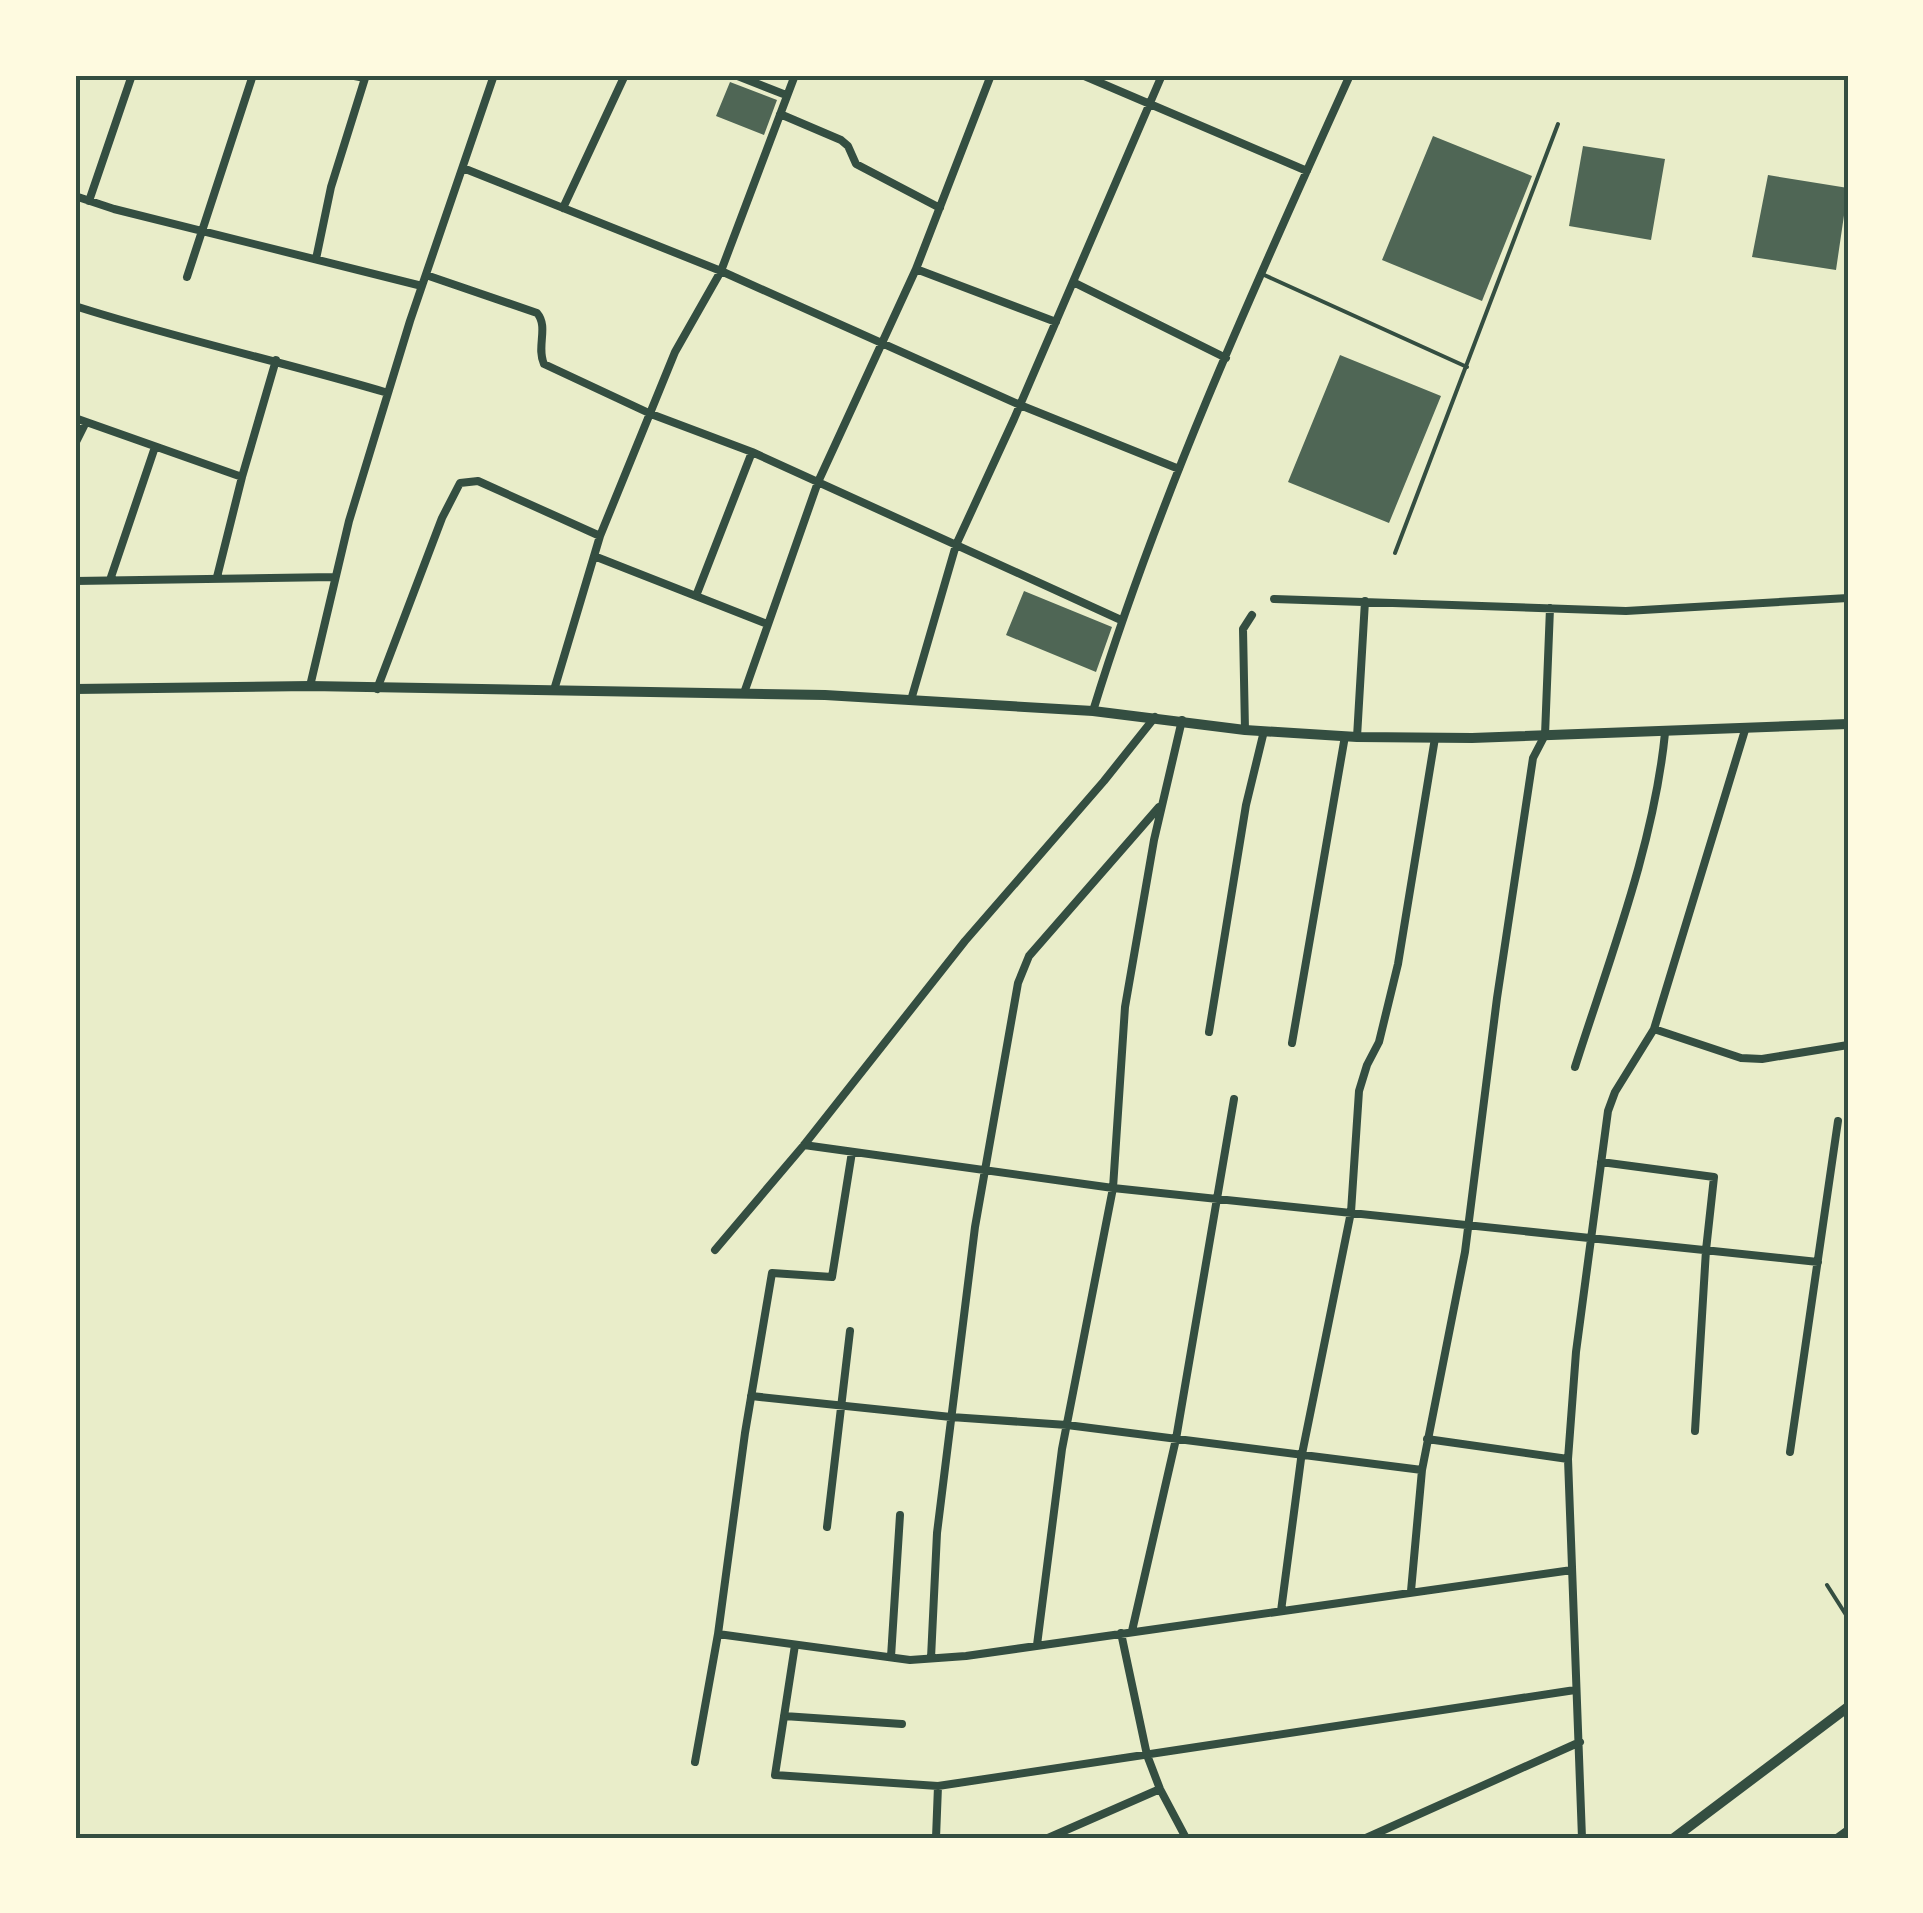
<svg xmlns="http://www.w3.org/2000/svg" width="1923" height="1913" font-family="'Exo 2',sans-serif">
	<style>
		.building { fill: #4f6655 }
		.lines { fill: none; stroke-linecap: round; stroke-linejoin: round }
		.service { stroke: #344e41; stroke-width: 4 }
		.minor { stroke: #344e41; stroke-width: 8 }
		.tertiary { stroke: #344e41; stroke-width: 10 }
		.neatline { fill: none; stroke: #344e41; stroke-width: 4 }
	</style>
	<rect width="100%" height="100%" fill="#e9edc9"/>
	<path class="building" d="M730 82 777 100 764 135 716 116Z
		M1433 136 1532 176 1482 301 1382 260Z
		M1583 146 1665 159 1651 240 1569 226Z
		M1768 175 1848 188 1836 270 1752 257Z
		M1340 355 1441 396 1389 523 1288 482Z
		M1024 591 1112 627 1096 672 1006 635Z"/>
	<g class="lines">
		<path class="service" d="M1262 274 1467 367
			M1395 553 1558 124
			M1827 1585 1848 1618"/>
		<path class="minor" d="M349 75 365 78
			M735 75 786 95
			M1082 75 1307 171
			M780 114 841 140 848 146 856 164 940 208
			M463 168 721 271 1020 405 1179 469
			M75 196 114 209 422 286
			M89 201 132 75
			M563 208 625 75
			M316 259 331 187 366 75
			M916 269 1056 322
			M426 275 537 313C549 327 536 347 544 364L651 414 752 452 1121 620
			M187 277 253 75
			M1073 282 1226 358
			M75 306C178 339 284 362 388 393
			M75 418 242 477 217 577
			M75 444 86 422
			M242 477 276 360
			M594 556 767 624
			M110 580 155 447
			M75 581 335 577
			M696 596 752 452
			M1274 599 1626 611 1848 598
			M310 686 349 521 410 321 494 75
			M377 689 442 518 460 483 478 481 600 536
			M554 690 600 536 675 352 721 271 795 75
			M744 693 818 482 916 269 991 75
			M911 700 956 545 1014 419 1162 75
			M1093 711C1160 493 1256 283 1350 75
			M1245 730 1243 629 1252 615
			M1745 730 1654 1029 1741 1058 1762 1059 1848 1045
			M1357 737 1365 601
			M1209 1032 1246 805 1264 731
			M1292 1043 1345 736
			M1575 1067C1609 960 1654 845 1665 733
			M804 1145 1113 1188 1818 1262
			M852 1152 832 1277 772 1273 745 1433 718 1634 910 1660 966 1656 1572 1570
			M1601 1162 1714 1177 1706 1250 1695 1431
			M715 1250 804 1145 965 941 1104 781 1155 717
			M751 1396 951 1417 1067 1425 1422 1470
			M1427 1439 1568 1459
			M1790 1452 1838 1121
			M827 1527 850 1331
			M1411 1591 1422 1470 1465 1252 1497 998 1533 758 1545 735 1550 608
			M1281 1611 1301 1459 1351 1212 1359 1091 1367 1065 1379 1042 1398 964 1435 738
			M1132 1631 1176 1439 1234 1099
			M1121 1633 1147 1755 1160 1789 1186 1838
			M795 1645 775 1775 938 1786 1575 1690
			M1037 1645 1062 1449 1113 1188 1125 1007 1154 840 1182 720
			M891 1657 900 1515
			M931 1658 937 1533 975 1227 1018 983 1029 956 1159 807
			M784 1716 902 1724
			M695 1762 718 1634
			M936 1838 938 1786
			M1048 1838 1160 1789
			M1366 1838 1580 1742
			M1582 1838 1568 1459 1576 1352 1608 1111 1615 1092 1654 1029
			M1837 1838 1848 1830"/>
		<path class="tertiary" d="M75 689 310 686 825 695 1093 711 1245 730 1357 737 1472 738 1848 724
			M1674 1838 1848 1707"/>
	</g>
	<rect width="1923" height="1913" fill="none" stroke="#fefae0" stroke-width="155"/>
	<rect x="78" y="78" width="1768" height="1758" class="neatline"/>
</svg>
